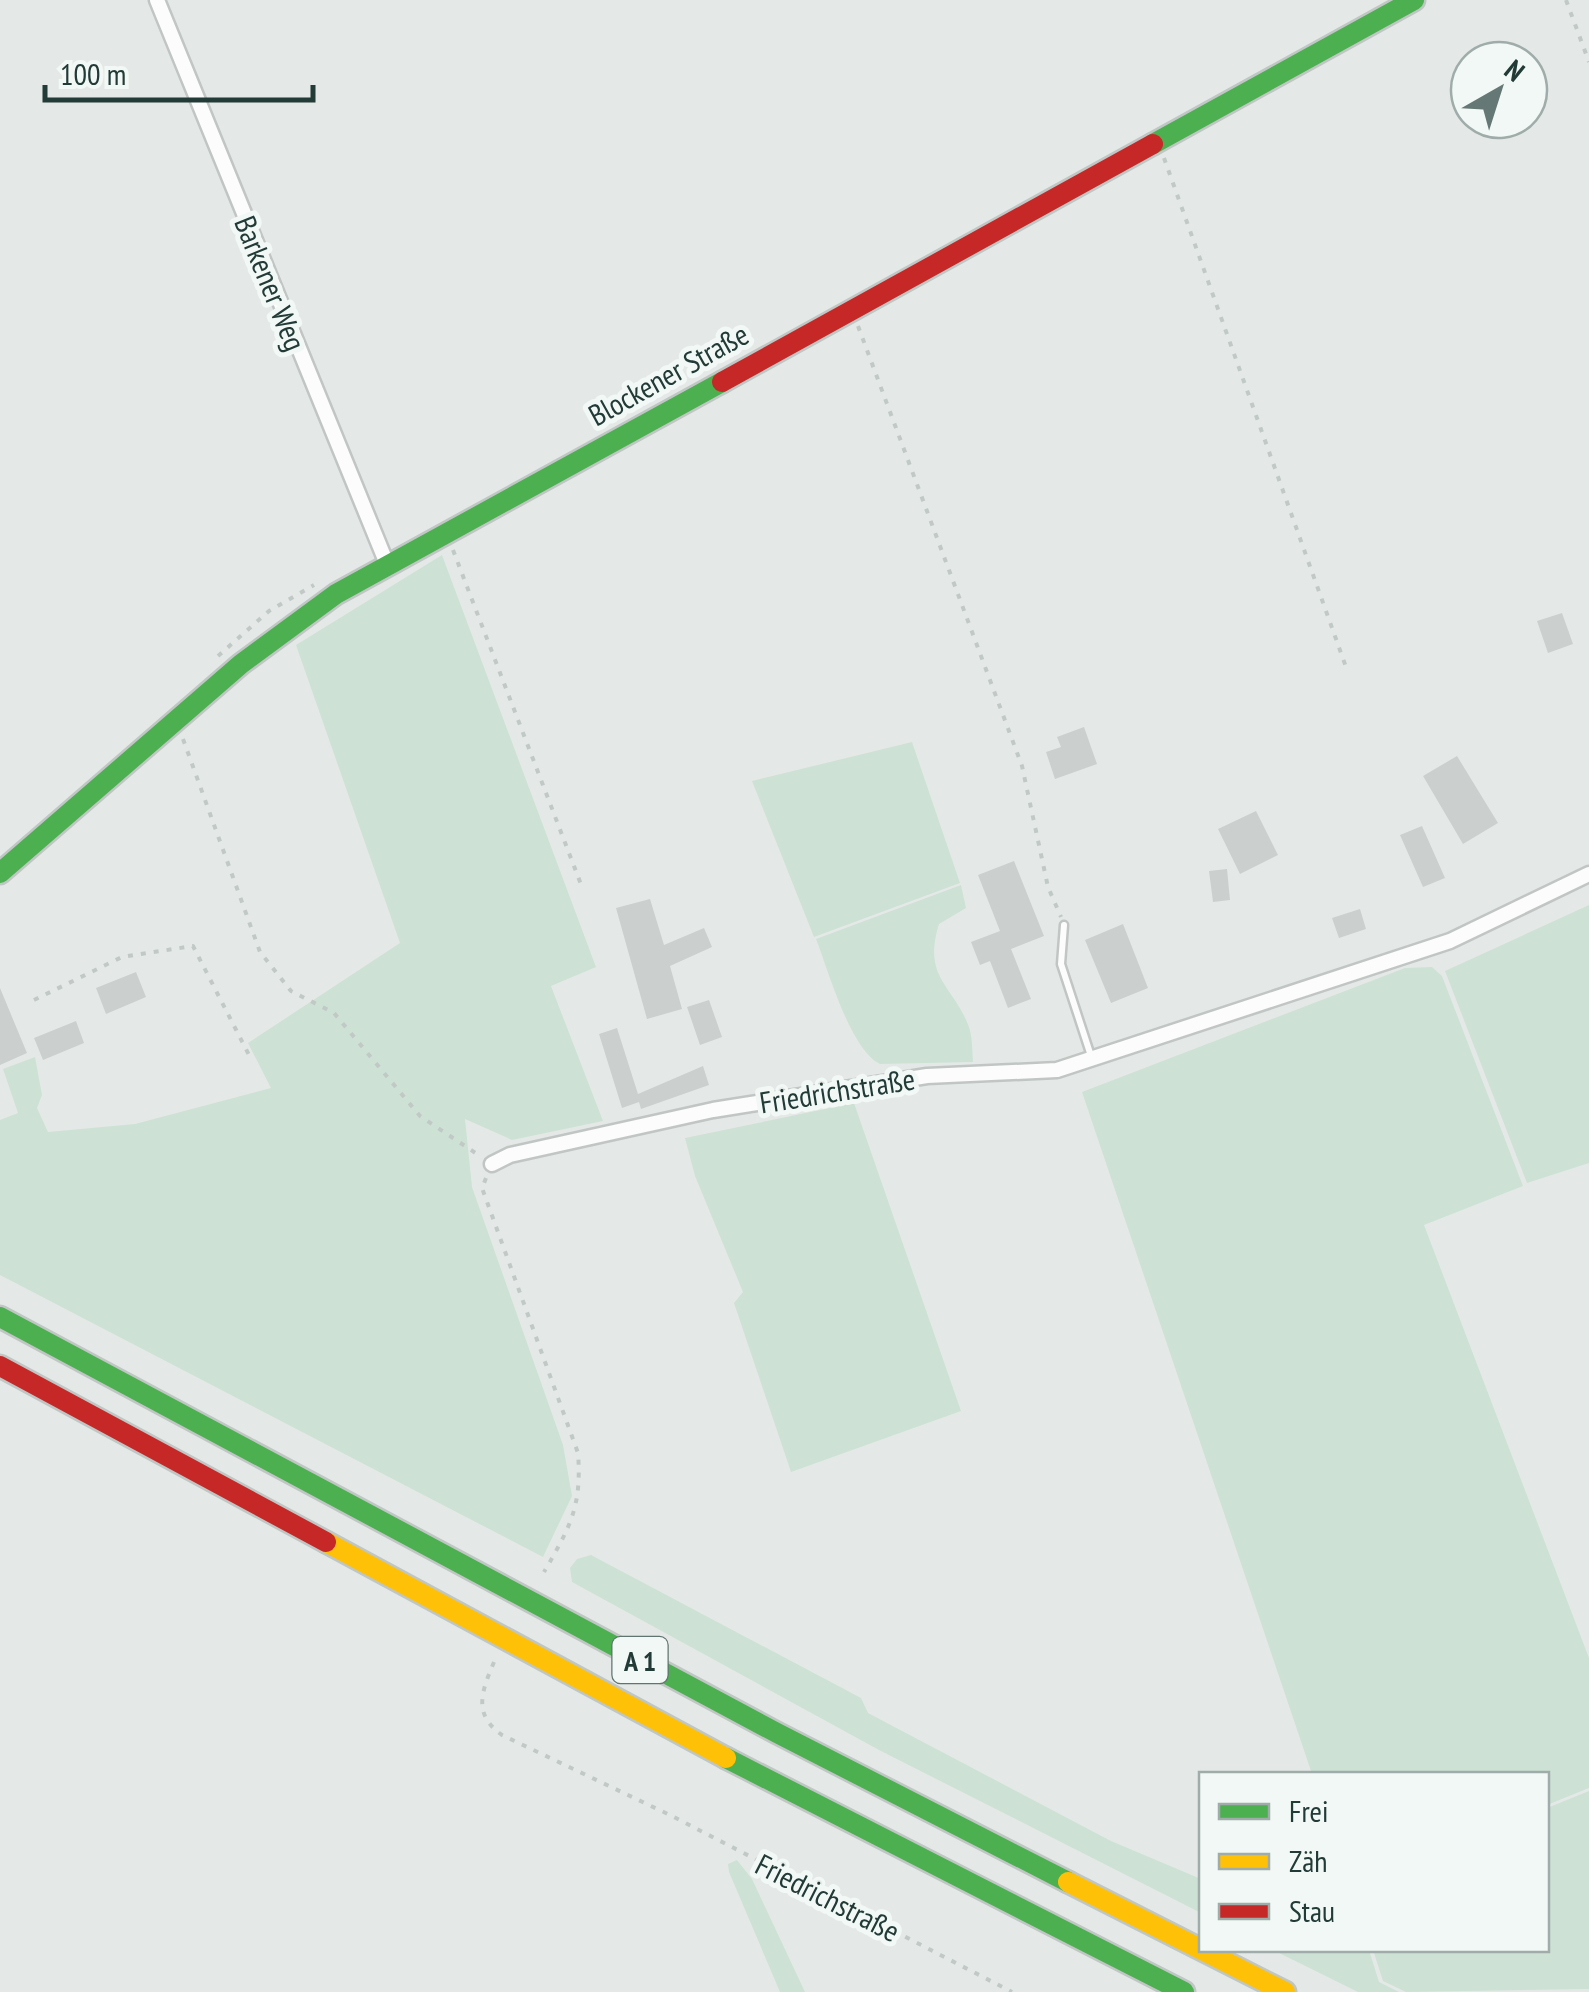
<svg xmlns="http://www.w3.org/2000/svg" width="1589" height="1992" font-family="'PT Sans Narrow',sans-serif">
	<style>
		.green { fill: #cde2d5 }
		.building { fill: #cbd0ce }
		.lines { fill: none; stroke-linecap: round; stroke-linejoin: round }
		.lane-casing { stroke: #c1c6c4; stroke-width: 11 }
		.street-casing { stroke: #c1c6c4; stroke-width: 19 }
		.fast-casing { stroke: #bfc6c4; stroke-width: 25 }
		.slow-casing { stroke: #bfc6c4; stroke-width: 25 }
		.jam-casing { stroke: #bfc6c4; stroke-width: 25 }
		.path { stroke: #c1c9c7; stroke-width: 4; stroke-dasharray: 5 8; stroke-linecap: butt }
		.lane { stroke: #fbfcfb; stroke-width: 6 }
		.street { stroke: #fbfcfb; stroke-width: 14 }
		.fast { stroke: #4caf50; stroke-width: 20 }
		.slow { stroke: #ffc107; stroke-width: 20 }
		.jam { stroke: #c62828; stroke-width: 20 }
		.labels { text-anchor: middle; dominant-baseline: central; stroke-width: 10; stroke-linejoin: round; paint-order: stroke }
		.shield { fill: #f2f8f5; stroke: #607470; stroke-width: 2.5 }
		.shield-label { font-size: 28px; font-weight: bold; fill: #223b37 }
		.street-label { font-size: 30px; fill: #223b37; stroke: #f2f8f5 }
	</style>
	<rect width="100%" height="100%" fill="#e4e9e7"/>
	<path class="green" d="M442 555 596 967 551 986 603 1121 512 1140 465 1119 472 1187 563 1445 572 1496 543 1557 0 1275V1120L18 1113 3 1069 35 1057 42 1095 37 1108 48 1132 135 1124 271 1088 248 1043 400 943 296 645Z
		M912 742 960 883 814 937 752 781Z
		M961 885 966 908 939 924C923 976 950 983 967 1022 973 1035 972 1049 973 1062L880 1064C850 1049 829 972 816 939Z
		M1589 905V1163L1527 1183 1445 971Z
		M1432 967 1442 976 1523 1186 1424 1225 1589 1658V1788L1547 1805 1546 1774H1312L1082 1092 1405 968Z
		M854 1103 961 1411 791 1472 734 1303 743 1292 695 1176 685 1138Z
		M591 1555 861 1698 868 1713 1111 1841 1201 1879V1913L879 1750 572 1582 570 1568 577 1559Z
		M1589 1791V1989L1406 1992 1383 1981 1373 1950H1546L1547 1808Z
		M737 1860 752 1879 805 1992H780L729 1872 728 1864Z
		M1273 1950H1369L1379 1982 1399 1992H1358Z"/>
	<path class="building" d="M1562 613 1573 644 1548 653 1537 621Z
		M1084 727 1097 764 1055 779 1046 752 1061 747 1057 737Z
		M1457 756 1498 823 1463 844 1423 776Z
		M1256 811 1278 855 1240 874 1218 829Z
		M1422 826 1445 878 1423 887 1400 835Z
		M1014 861 1044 936 1011 949 1031 999 1008 1008 990 961 980 965 971 942 1000 931 978 875Z
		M1227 869 1230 900 1213 902 1209 871Z
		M650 899 664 945 704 928 712 947 670 966 682 1009 647 1019 616 908Z
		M1360 909 1366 929 1339 938 1332 918Z
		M1123 924 1148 988 1111 1003 1085 940Z
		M136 972 146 997 106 1014 96 988Z
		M0 988 27 1053 0 1065Z
		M709 1000 722 1037 700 1045 687 1007Z
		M76 1021 84 1043 43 1060 34 1038Z
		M617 1028 638 1094 703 1066 709 1085 641 1109 639 1102 622 1108 599 1034Z"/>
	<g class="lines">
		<defs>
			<path id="lane" d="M1064 925 1061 964 1092 1059"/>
			<path id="street" d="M157 0 387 564
				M492 1164 510 1155 713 1110 927 1076 1057 1070 1450 941 1589 874"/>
			<path id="fast" d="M1153 144 1414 0
				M0 873 241 664 336 594 722 382
				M0 1317 777 1733 1068 1882
				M726 1758 1184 1992"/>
			<path id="slow" d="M326 1542 726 1758
				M1068 1882 1285 1992"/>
			<path id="jam" d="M722 382 1153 144
				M0 1366 326 1542"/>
		</defs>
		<use href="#lane" class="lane-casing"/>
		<use href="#street" class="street-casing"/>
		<use href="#fast" class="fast-casing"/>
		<use href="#slow" class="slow-casing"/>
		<use href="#jam" class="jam-casing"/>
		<path class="path" d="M1566 0 1589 62
			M1164 158 1346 667
			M858 326 1022 766 1048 887 1061 917
			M453 550 582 887
			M218 656 269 611 314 585
			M183 739 260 952 291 991 334 1013 420 1116 480 1156
			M34 1000 122 957 193 946 249 1055
			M486 1178 482 1188 578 1453C582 1507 570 1527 544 1572
			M494 1662C482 1691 472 1714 502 1735L672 1816 1012 1992"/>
		<use href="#lane" class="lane"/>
		<use href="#street" class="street"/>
		<use href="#fast" class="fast"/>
		<use href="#slow" class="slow"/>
		<use href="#jam" class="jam"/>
	</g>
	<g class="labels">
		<rect class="shield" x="612.5" y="1637" width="55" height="46" rx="8"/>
		<g class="shield-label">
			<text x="640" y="1660">A 1</text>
		</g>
		<g class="street-label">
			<text transform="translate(271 283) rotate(68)">Barkener Weg</text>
			<text transform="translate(668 374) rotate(-29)">Blockener Straße</text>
			<text transform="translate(837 1090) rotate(-9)">Friedrichstraße</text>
			<text transform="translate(828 1897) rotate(27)">Friedrichstraße</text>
		</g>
	</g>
	<rect x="1199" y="1772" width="350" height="180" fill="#f2f8f5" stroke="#9faca9" stroke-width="2.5"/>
	<rect x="1219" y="1804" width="50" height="15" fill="#4caf50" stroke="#9faca9" stroke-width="2.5"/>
	<text x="1289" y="1822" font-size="30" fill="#223b37">Frei</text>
	<rect x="1219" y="1854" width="50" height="15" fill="#ffc107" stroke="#9faca9" stroke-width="2.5"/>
	<text x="1289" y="1872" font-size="30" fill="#223b37">Zäh</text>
	<rect x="1219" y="1904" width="50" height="15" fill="#c62828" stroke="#9faca9" stroke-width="2.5"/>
	<text x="1289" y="1922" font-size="30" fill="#223b37">Stau</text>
	<g transform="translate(1499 90) rotate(39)"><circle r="48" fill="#f2f8f5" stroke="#9faca9" stroke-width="2.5"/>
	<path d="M0-8L18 38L0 25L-18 38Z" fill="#667875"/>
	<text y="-15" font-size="28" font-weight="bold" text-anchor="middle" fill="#223b37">N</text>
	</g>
	<path d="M45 85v15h268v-15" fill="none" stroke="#223b37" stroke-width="5"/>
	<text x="60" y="85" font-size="30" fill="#223b37" stroke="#f2f8f5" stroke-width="8" paint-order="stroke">100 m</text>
</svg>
